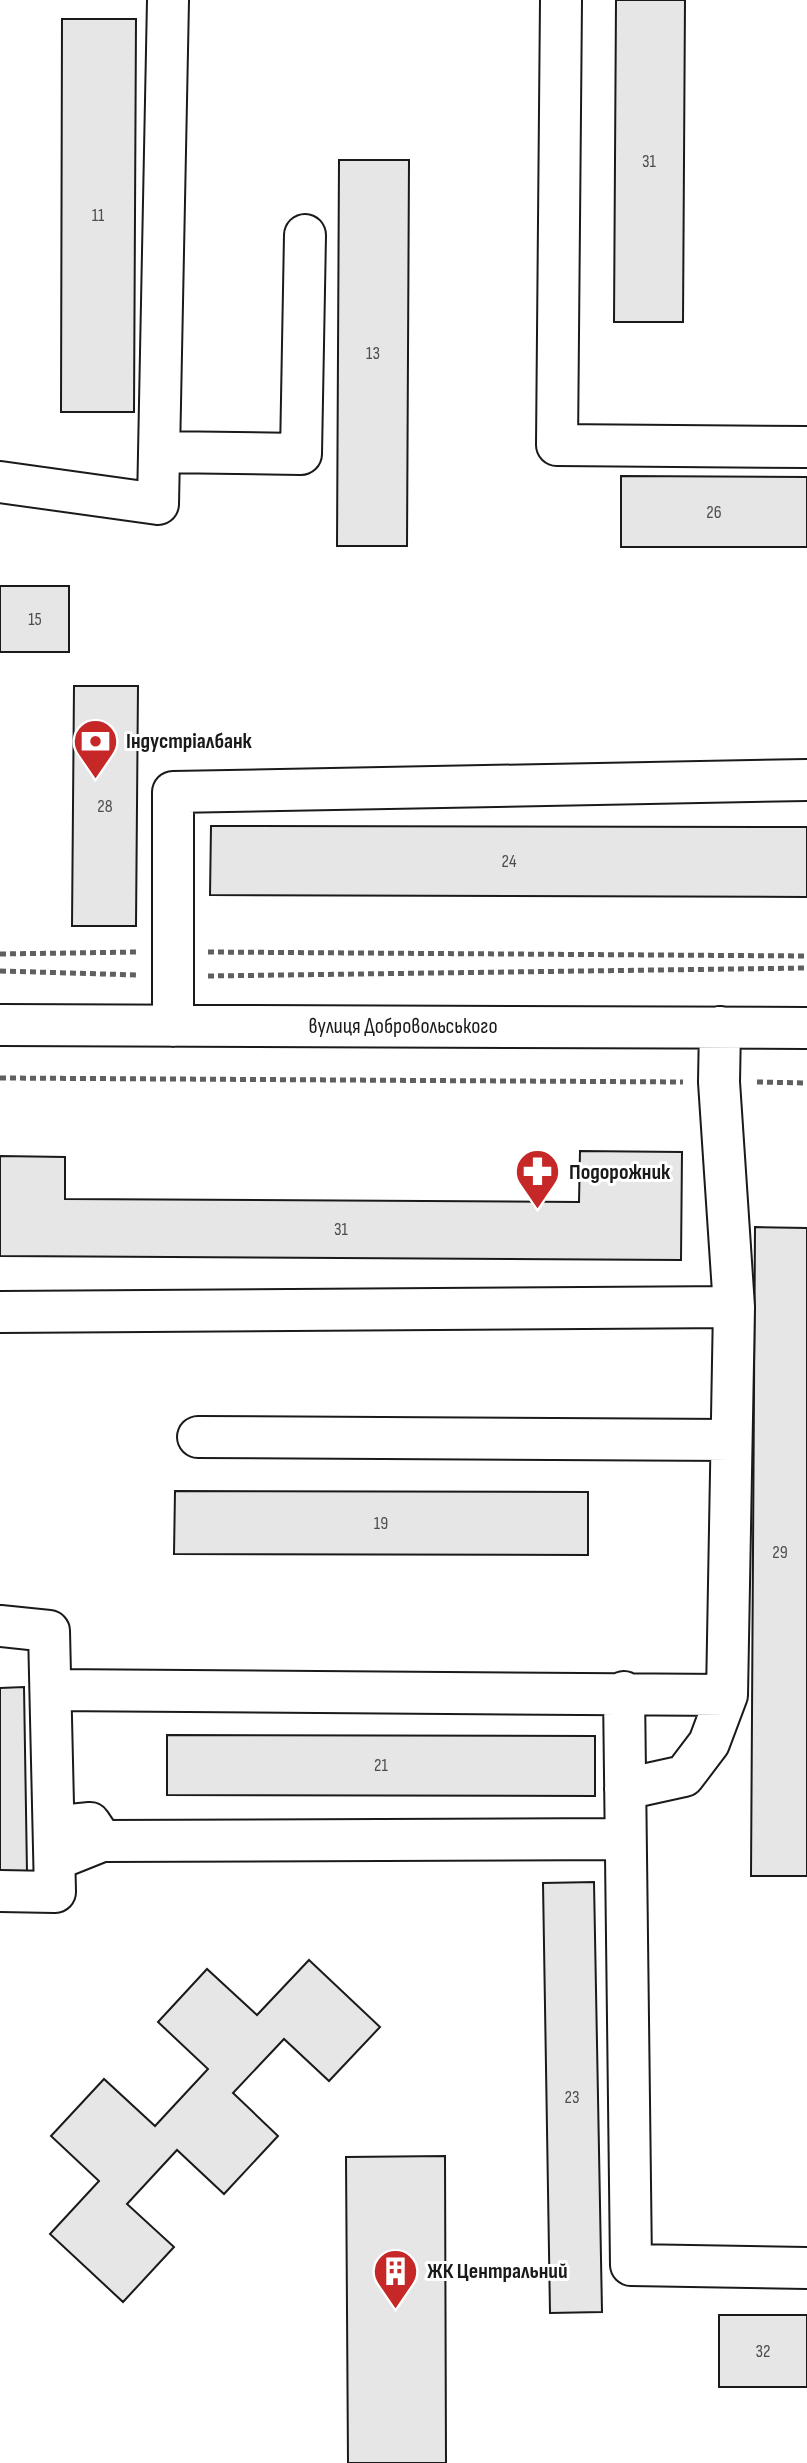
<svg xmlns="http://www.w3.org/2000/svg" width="807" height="2463" font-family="'Sofia Sans Condensed',sans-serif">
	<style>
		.building { fill: #e6e6e6; stroke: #1a1a1a; stroke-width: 2 }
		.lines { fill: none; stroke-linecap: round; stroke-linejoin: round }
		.minor-casing { stroke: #1a1a1a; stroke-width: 44 }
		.path { stroke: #5f5f5f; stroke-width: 5; stroke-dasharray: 6 4; stroke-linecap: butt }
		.minor { stroke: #fff; stroke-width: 40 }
		.labels { text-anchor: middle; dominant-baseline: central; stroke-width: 6; stroke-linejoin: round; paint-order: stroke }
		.number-label { font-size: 18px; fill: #4d4d4d }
		.poi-label { font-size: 22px; font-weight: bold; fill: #1a1a1a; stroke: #fff; text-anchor: start }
		.street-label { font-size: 22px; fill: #1a1a1a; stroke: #fff }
	</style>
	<rect width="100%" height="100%" fill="#fff"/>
	<path class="building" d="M616 0H685L683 322H614Z
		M62 19H136L134 412H61Z
		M339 160H409L407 546H337Z
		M621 476 807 477V547H621Z
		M0 586H69V652H0Z
		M74 686H138L136 926H72Z
		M211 826 807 827V897L210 895Z
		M580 1151 682 1152 681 1260 0 1256V1156L65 1157V1199L579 1202Z
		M755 1227 807 1228V1876H751Z
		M175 1491 588 1492V1555L174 1554Z
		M24 1687 27 1872 0 1873V1688Z
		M167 1735 595 1736V1796L167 1795Z
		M594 1882 602 2312 550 2313 543 1883Z
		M309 1960 380 2027 329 2081 284 2039 233 2093 278 2136 224 2194 177 2150 127 2204 174 2247 123 2302 50 2234 99 2181 51 2136 104 2079 155 2126 208 2069 158 2022 207 1969 257 2015Z
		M445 2156 446 2463H348L346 2157Z
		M719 2315H807V2387H719Z"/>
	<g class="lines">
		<defs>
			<path id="minor" d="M561 0 557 445 807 447
				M159 452 301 454 305 235
				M0 482 158 504 168 0
				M0 1025 807 1028
				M173 1026V792L807 780
				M0 1312 734 1307
				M198 1437 731 1440
				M0 1626 49 1631 55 1892 0 1891
				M52 1690 727 1695 734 1307 719 1082 720 1027
				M624 1692 631 2265 807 2268
				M625 1789 684 1776 709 1743 727 1695
				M102 1841 67 1855 54 1831 70 1825 90 1823 102 1841 625 1839"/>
		</defs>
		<use href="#minor" class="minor-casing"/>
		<path class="path" d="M208 952 807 956
			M0 954 138 952
			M0 971 138 975
			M208 976 807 968
			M0 1078 683 1082
			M757 1082 807 1083"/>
		<use href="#minor" class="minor"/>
	</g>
	<defs>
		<symbol id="bank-pin" viewBox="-11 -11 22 30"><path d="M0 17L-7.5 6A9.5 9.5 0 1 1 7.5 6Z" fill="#c62828" stroke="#fff"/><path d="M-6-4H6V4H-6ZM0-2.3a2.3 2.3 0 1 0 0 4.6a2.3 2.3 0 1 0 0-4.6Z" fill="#fff"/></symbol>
		<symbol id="pharmacy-pin" viewBox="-11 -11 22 30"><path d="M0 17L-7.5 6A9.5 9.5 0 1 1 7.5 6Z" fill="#c62828" stroke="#fff"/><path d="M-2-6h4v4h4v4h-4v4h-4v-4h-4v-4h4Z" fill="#fff"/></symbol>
		<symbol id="building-pin" viewBox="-11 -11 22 30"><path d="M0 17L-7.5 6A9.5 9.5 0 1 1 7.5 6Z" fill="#c62828" stroke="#fff"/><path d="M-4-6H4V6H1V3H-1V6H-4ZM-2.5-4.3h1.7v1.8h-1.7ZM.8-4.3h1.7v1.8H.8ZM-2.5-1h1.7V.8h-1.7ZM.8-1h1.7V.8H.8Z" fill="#fff"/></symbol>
	</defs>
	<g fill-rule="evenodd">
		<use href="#bank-pin" x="70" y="716" width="51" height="69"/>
		<use href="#pharmacy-pin" x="512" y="1146" width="51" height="69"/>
		<use href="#building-pin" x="370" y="2246" width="51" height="69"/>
	</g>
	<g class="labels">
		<g class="number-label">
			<text x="649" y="161">31</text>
			<text x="98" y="215">11</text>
			<text x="373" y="353">13</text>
			<text x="714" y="512">26</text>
			<text x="35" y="619">15</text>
			<text x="105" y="806">28</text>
			<text x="509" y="861">24</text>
			<text x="341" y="1229">31</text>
			<text x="381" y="1523">19</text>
			<text x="780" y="1552">29</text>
			<text x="381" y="1765">21</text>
			<text x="572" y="2097">23</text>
			<text x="763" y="2351">32</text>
		</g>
		<g class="poi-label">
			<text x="126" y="741">Індустріалбанк</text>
			<text x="569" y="1172">Подорожник</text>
			<text x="427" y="2271">ЖК Центральний</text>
		</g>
		<g class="street-label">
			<text x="403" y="1026">вулиця Добровольського</text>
		</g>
	</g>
</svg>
